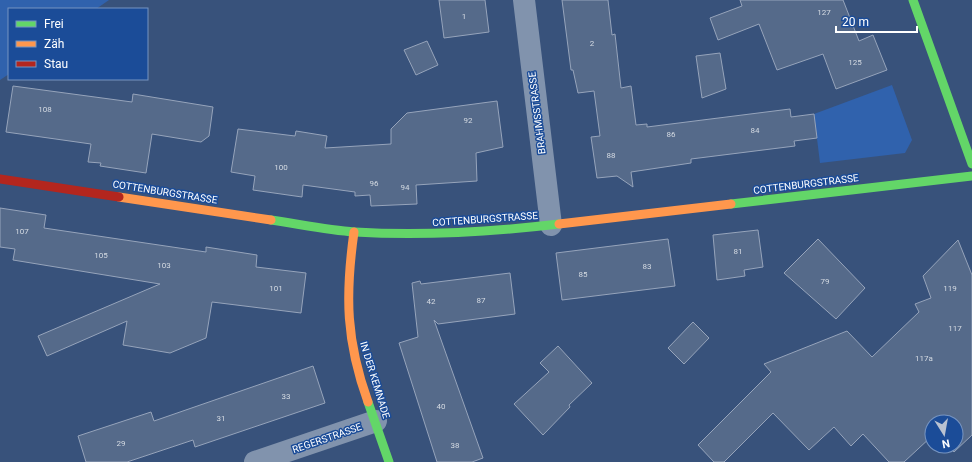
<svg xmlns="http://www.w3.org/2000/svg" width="972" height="462" font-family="Roboto,sans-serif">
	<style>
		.green { fill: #3062ad }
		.building { fill: #556a8a; stroke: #96a4bb }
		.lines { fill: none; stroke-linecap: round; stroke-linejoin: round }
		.street { stroke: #8193ad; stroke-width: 22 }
		.fast { stroke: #63d668; stroke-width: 9 }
		.slow { stroke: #ff974d; stroke-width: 9 }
		.jam { stroke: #b3261e; stroke-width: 9 }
		.labels { text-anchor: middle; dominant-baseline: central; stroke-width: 3; stroke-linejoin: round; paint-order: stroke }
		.number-label { font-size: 8px; fill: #d4dae2 }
		.street-label { font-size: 10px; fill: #fff; stroke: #1b4c98 }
	</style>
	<rect width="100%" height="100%" fill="#38527b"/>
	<path class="green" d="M0 0H109L96 9H9V74L0 80Z
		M892 85 912 140 905 153 820 163 814 114Z"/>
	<path class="building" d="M439 0H485L489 32 444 38Z
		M562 0H608L612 35 615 34 621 88 631 86 636 125 647 124V127L790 109 791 117 814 114 817 138 794 141 795 146 691 159V163L631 172 633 187 617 176 597 178 591 137 600 136 594 91 578 93 573 70H571Z
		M740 0H843L859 41 873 35 887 70 836 89 823 54 777 70 759 24 718 40 710 18 742 6Z
		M427 41 438 65 416 75 404 50Z
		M720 53 726 89 702 98 696 56Z
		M13 86 132 102 133 94 213 107 209 136 201 142 152 134 146 173 100 166 101 163 88 162 91 144 6 132Z
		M497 101 503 147 476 153 477 181 416 185 417 204 371 206 370 195 355 196V192L303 185 302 197 253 190 255 176 231 172 238 129 295 136 296 131 327 136 325 148 391 144V129L407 113Z
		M0 208 46 215 44 228 206 252V247L257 255 256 267 306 273 301 313 212 302 206 338 170 353 123 345 127 321 47 356 38 336 160 284 13 260 15 249 0 247Z
		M758 230 763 267 744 270 745 276 717 280 713 235Z
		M668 239 675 286 562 300 556 253Z
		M818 239 865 288 836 319 784 273Z
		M958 240 972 275V435L954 452 949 446H956V422H932V436L904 462H889L863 434 851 446 834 427 809 450 773 413 724 462H714L698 445 771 372 764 364 847 331 872 357 919 312 915 304 931 298 923 276Z
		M510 273 515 314 438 324 434 320 483 458 472 462H437L399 343 418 337 412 283 420 281 421 284Z
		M693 322 709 338 684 364 668 348Z
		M558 346 592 383 569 405 570 407 543 435 514 404 549 372 540 363Z
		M313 366 325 403 195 447 193 440 127 462H86L78 436 151 412 154 421Z"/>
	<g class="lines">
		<path class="street" d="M524 0 551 225
			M255 462 376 421"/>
		<path class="fast" d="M913 0 972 164
			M731 204 972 176
			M271 220C299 224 327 230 355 232 423 236 491 232 559 224
			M368 402 389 462"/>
		<path class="slow" d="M119 197 271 220
			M559 224 731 204
			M354 232C345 296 346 341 368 402"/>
		<path class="jam" d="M0 179 119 197"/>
	</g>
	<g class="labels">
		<g class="number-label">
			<text x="824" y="12">127</text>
			<text x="464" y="16">1</text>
			<text x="592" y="43">2</text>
			<text x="855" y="62">125</text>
			<text x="45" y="109">108</text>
			<text x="468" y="120">92</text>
			<text x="755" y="130">84</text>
			<text x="671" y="134">86</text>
			<text x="611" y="155">88</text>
			<text x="281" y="167">100</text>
			<text x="374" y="183">96</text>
			<text x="405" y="187">94</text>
			<text x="22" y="231">107</text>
			<text x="738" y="251">81</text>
			<text x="101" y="255">105</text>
			<text x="164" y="265">103</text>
			<text x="647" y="266">83</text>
			<text x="583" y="274">85</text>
			<text x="825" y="281">79</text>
			<text x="276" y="288">101</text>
			<text x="950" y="288">119</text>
			<text x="481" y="300">87</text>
			<text x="431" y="301">42</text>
			<text x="955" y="328">117</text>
			<text x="924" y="358">117a</text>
			<text x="286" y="396">33</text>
			<text x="441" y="406">40</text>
			<text x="221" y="418">31</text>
			<text x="121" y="443">29</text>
			<text x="455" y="445">38</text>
		</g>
		<g class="street-label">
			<text transform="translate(537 113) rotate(-97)">BRAHMSSTRASSE</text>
			<text transform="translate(806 184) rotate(-7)">COTTENBURGSTRASSE</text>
			<text transform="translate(165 192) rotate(9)">COTTENBURGSTRASSE</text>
			<text transform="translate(485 219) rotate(-4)">COTTENBURGSTRASSE</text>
			<text transform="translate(375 380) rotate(73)">IN DER KEMNADE</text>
			<text transform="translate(327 438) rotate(-19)">REGERSTRASSE</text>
		</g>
	</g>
	<rect x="8" y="8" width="140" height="72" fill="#1b4c98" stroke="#7694c1"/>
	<rect x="16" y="21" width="20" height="6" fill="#63d668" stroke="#7694c1"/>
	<text x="44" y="28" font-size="12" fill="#ffffff">Frei</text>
	<rect x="16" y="41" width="20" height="6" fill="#ff974d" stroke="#7694c1"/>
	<text x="44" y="48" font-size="12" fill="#ffffff">Zäh</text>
	<rect x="16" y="61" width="20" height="6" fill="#b3261e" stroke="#7694c1"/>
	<text x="44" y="68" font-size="12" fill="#ffffff">Stau</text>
	<g transform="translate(944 434) rotate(169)"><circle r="19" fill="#1b4c98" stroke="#7694c1"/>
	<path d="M0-3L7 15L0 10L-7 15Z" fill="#b9c2d1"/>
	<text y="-6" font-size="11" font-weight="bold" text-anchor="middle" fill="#ffffff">N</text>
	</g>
	<path d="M836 26v6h81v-6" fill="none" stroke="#ffffff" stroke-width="2"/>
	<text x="842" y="26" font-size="12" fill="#ffffff" stroke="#1b4c98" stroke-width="3" paint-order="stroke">20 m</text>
</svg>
